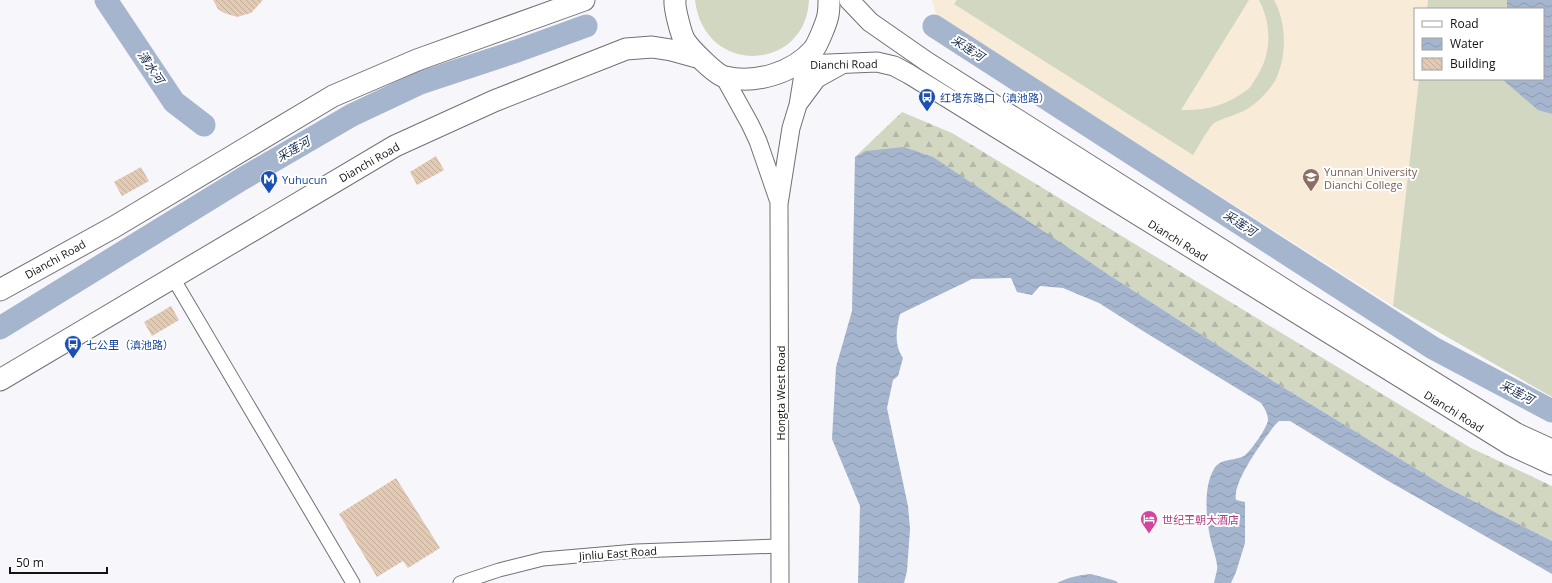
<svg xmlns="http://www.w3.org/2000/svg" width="1552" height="583" font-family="'Open Sans','Noto Sans SC',sans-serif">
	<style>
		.education { fill: #f8ebd7 }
		.grass { fill: #d2d7c2 }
		.forest { fill: url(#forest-firs) }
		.water { fill: url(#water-waves) }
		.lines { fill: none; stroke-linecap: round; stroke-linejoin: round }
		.river { stroke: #a5b5ce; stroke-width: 23 }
		.building { fill: url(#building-back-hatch) }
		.minor-casing { stroke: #717074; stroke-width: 15 }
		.tertiary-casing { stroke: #717074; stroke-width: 19 }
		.secondary-casing { stroke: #717074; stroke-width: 21 }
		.primary-casing { stroke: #717074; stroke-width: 23 }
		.minor { stroke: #fff; stroke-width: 13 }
		.tertiary { stroke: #fff; stroke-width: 17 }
		.secondary { stroke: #fff; stroke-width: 19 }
		.primary { stroke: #fff; stroke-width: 21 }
		.labels { text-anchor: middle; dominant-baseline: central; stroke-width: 4; stroke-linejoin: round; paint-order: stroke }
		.street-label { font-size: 11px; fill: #131314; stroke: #fff }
		.transit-label { font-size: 11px; fill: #164399; stroke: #fff; text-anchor: start }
		.education-label { font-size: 11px; fill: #785e54; stroke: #fff; text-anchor: start }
		.hotel-label { font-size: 11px; fill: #b23c85; stroke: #fff; text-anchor: start }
		.water-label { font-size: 12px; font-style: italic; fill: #14294c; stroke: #fff }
	</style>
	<defs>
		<pattern id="forest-firs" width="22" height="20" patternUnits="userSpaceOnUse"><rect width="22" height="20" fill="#d2d7c2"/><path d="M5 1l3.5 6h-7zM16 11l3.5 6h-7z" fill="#b3b8a6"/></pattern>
		<pattern id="water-waves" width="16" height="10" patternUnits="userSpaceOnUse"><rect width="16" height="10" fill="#a5b5ce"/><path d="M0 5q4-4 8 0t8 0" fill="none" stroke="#8d9bb0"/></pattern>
		<pattern id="building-back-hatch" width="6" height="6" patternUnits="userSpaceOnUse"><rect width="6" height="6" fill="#e3cab5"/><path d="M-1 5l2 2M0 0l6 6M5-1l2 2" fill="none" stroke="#c2ad9b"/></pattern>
	</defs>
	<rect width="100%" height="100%" fill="#f7f6fa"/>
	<path class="education" d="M932 0H1428L1427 9H1415V79H1419L1393 306 936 15Z"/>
	<path class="grass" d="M695 0H809C806 72 704 77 695 0Z
		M957 0H1249L1181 110C1205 111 1228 105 1247 90 1251 88 1253 82 1256 78 1272 54 1272 25 1259 0H1274C1287 23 1287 57 1275 81 1269 91 1257 103 1247 109 1239 114 1217 120 1213 124 1205 133 1199 146 1193 155L954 4Z
		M1428 0H1552V397L1393 306 1419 79H1543V9H1427Z"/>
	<path class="forest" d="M902 112 952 133 1471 448 1552 486V541L1446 487 1273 381 1106 273 865 151 855 157Z"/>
	<path class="water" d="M1507 0H1552V114L1538 110 1503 80 1502 79H1543V9H1507Z
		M904 147 933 157 1106 273 1273 381 1446 487 1552 541V574L1383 478 1290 421H1279L1274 426C1263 441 1232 482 1236 500L1245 502V543L1236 572 1231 583H1214C1215 577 1218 570 1217 565 1216 557 1213 549 1211 541 1206 520 1203 487 1214 469 1220 458 1235 461 1244 456 1251 451 1267 428 1268 420 1268 414 1265 409 1261 403L1143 331 1099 303 1063 288 1040 286 1032 295 1017 292 1011 278 972 279 900 314C896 329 894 345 903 358L898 376 893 380 887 408 908 506 910 529 907 571 904 583H858L860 506 832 439 836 367 852 311 855 157 865 151Z
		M1091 574 1116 581 1118 583H1057C1069 577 1079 575 1091 574Z"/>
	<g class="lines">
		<path class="river" d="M106 0 174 102 204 125
			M934 26 1433 348 1552 411
			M0 328 242 179 352 115 420 83 517 51 586 26"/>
	</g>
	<path class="building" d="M213 0H263L251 13 237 17 224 13 218 9Z
		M436 156 444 170 417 185 410 172Z
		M141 167 149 181 122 196 114 182Z
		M171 306 179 320 152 336 144 322Z
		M396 478 440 548 408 568 403 561 377 577 339 514Z"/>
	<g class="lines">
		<defs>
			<path id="minor" d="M173 278 353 583
				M460 583 499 570 543 559 636 551 780 546"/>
			<path id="tertiary" d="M724 77 750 124 758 141 779 202
				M800 102 817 79 844 64
				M780 583 779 204 791 128 798 105 806 56"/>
			<path id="secondary" d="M849 0 870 22 926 61 1301 299 1517 433 1552 449
				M791 67 805 65 877 62 894 66 909 74 1511 446 1552 465"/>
			<path id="primary" d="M675 0C674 7 681 35 685 41 691 50 716 75 725 77 756 84 793 73 814 49 818 43 827 22 828 15 829 10 829 5 829 0
				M0 290 114 227 333 96 417 60 584 0
				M0 380 395 146 494 101 626 49 652 47 671 50 700 58"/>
		</defs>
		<use href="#minor" class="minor-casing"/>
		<use href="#tertiary" class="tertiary-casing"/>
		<use href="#secondary" class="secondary-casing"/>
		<use href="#primary" class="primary-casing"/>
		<use href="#minor" class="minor"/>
		<use href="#tertiary" class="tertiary"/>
		<use href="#secondary" class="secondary"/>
		<use href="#primary" class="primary"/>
	</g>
	<defs>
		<symbol id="bus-pin" viewBox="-11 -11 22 30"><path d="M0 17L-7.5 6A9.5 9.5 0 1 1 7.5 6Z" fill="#1a4fb4" stroke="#fff"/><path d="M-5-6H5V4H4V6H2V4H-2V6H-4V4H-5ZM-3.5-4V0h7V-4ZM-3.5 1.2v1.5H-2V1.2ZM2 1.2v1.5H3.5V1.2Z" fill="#fff"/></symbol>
		<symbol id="university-pin" viewBox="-11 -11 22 30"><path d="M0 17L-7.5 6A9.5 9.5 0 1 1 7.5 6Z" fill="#8d6e63" stroke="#fff"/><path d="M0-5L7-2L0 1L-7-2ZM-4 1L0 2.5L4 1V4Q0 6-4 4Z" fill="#fff"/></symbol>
		<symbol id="metro-pin" viewBox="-11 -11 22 30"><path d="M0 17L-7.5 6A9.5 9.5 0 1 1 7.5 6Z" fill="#1a4fb4" stroke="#fff"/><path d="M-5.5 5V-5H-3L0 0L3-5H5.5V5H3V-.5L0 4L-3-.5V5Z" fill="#fff"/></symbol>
		<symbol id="hotel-pin" viewBox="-11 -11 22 30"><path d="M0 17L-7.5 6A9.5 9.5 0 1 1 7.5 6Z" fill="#d1479c" stroke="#fff"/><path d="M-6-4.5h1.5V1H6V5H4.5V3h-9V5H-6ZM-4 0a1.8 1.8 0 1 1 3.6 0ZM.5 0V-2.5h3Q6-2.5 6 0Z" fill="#fff"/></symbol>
	</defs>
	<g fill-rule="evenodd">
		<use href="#bus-pin" x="917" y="87" width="20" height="27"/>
		<use href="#university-pin" x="1301" y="167" width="20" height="27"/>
		<use href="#metro-pin" x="259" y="169" width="20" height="27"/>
		<use href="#bus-pin" x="63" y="334" width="20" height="27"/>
		<use href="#hotel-pin" x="1139" y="509" width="20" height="27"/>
	</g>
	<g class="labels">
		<g class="street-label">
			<text transform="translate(844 64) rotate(-1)">Dianchi Road</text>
			<text transform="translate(369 162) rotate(-30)">Dianchi Road</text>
			<text transform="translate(1178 240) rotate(32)">Dianchi Road</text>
			<text transform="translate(55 259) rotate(-29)">Dianchi Road</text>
			<text transform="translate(780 393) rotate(-90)">Hongta West Road</text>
			<text transform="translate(1454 411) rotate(32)">Dianchi Road</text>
			<text transform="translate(618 553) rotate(-4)">Jinliu East Road</text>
		</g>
		<g class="transit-label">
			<text x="940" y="97">红塔东路口（滇池路）</text>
			<text x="282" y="179">Yuhucun</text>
			<text x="86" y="344">七公里（滇池路）</text>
		</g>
		<g class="education-label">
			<text x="1324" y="171">Yunnan University<tspan x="1324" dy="13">Dianchi College</tspan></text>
		</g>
		<g class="hotel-label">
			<text x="1162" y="519">世纪王朝大酒店</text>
		</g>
		<g class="water-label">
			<text transform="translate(968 48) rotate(33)">采莲河</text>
			<text transform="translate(151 67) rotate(56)">清水河</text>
			<text transform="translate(293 149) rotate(-30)">采莲河</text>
			<text transform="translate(1240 223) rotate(33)">采莲河</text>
			<text transform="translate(1517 392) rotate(28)">采莲河</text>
		</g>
	</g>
	<rect x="1414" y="8" width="130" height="72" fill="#ffffff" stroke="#a1a1a1"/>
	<rect x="1422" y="21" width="20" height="6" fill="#ffffff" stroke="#a1a1a1"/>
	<text x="1450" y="28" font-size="12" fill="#131314">Road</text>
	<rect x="1422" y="38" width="20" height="12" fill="url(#water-waves)" stroke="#a1a1a1"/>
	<text x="1450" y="48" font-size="12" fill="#131314">Water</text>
	<rect x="1422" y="58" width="20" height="12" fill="url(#building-back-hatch)" stroke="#a1a1a1"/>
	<text x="1450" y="68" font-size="12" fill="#131314">Building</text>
	<path d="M10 567v6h97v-6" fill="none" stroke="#131314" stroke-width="2"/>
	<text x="16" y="567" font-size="12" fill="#131314" stroke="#ffffff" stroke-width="3" paint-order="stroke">50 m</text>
</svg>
